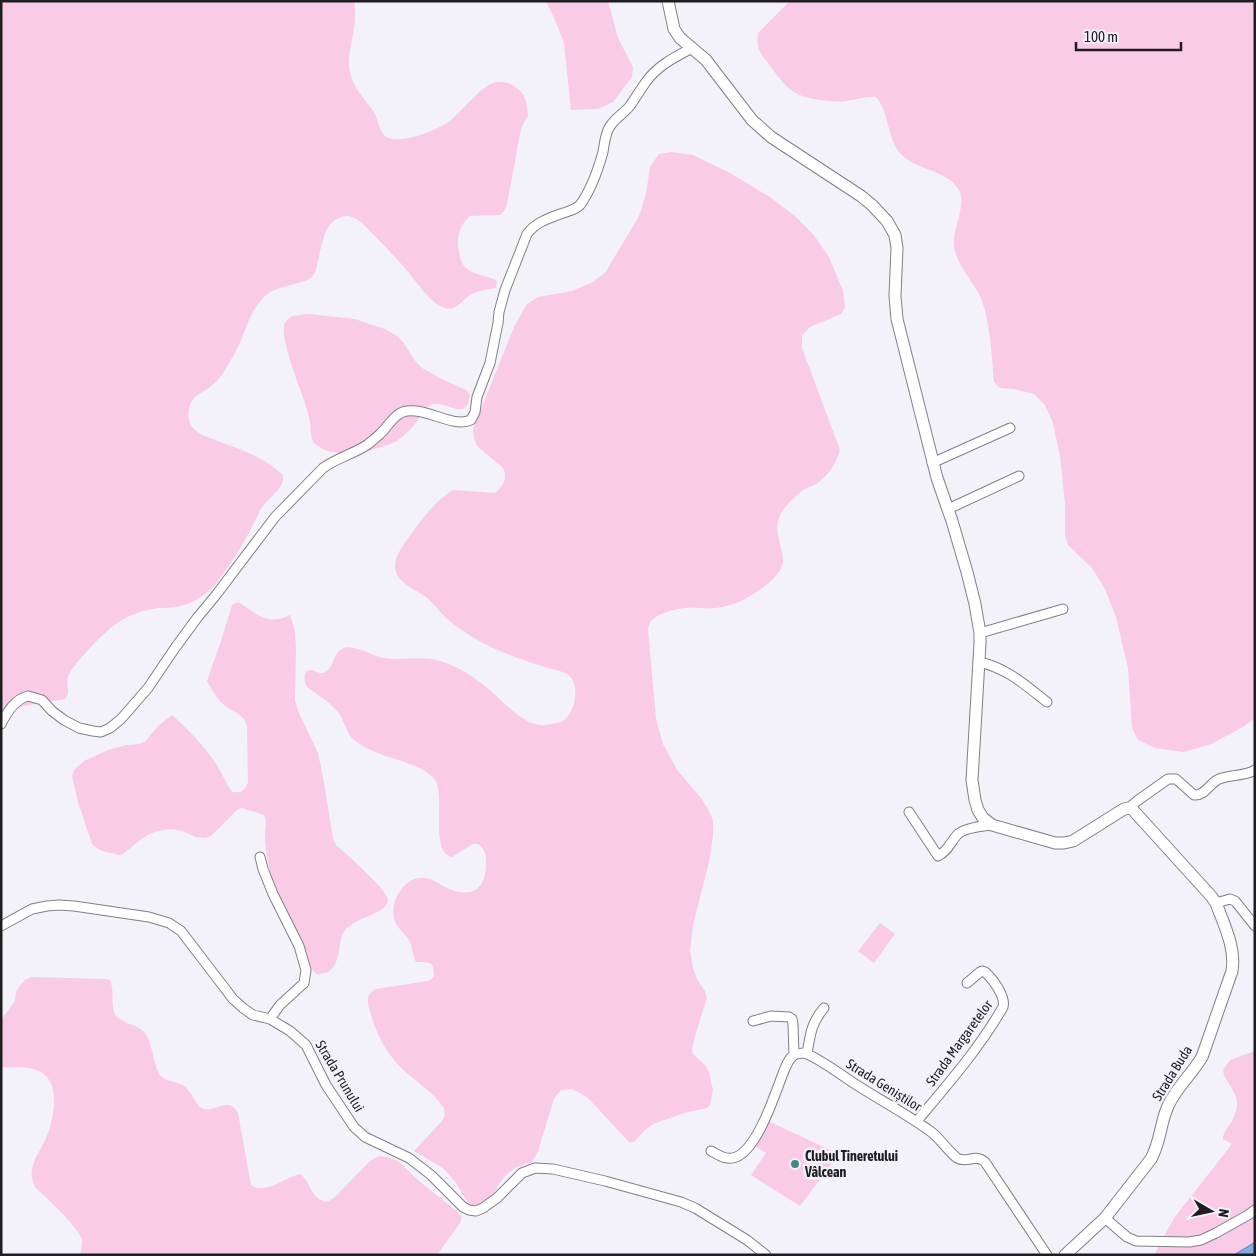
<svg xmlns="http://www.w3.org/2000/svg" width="1256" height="1256" font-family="'Asap Condensed',sans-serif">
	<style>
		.green { fill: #f9cbe7 }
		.water { fill: #7facea; stroke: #6281ad }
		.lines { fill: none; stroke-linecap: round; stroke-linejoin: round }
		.street-casing { stroke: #817f87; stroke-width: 11 }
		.secondary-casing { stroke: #817f87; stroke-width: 13 }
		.street { stroke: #fff; stroke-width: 9 }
		.secondary { stroke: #fff; stroke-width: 11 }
		.poi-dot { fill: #3f8785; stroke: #f3f1f9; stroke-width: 2 }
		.labels { text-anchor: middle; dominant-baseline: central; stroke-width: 5; stroke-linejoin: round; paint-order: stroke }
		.street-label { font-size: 14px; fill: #1e1d20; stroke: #f3f1f9 }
		.poi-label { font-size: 14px; font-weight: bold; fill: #1e1d20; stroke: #f3f1f9; text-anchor: start }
	</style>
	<rect width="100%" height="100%" fill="#f3f1f9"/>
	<path class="green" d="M1 1H354C355 6 355 11 355 17 355 36 346 54 350 73 354 89 365 99 374 112 378 119 379 131 385 136 399 146 438 130 450 121 462 111 482 85 496 82 503 81 509 83 514 86 526 93 527 104 528 116L524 122 521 129 507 204 504 211 500 215 470 216C459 226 456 237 459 252 460 257 461 263 465 267 472 274 485 276 494 279L497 281 496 288C489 289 481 290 474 293 463 297 458 312 445 308 429 303 415 279 404 267 393 255 382 243 370 231 365 226 359 219 352 217 344 214 334 219 329 226 322 236 319 258 316 270 316 271 313 276 312 277 304 284 281 285 269 293 252 304 247 327 239 345 234 355 228 365 222 375 219 379 215 383 211 386 206 391 197 394 193 399 187 407 187 421 193 428 200 436 213 439 223 443 245 451 266 459 283 475 285 489 267 498 261 509 250 531 239 552 225 571 219 579 213 589 205 594 199 599 188 604 181 606 174 608 166 608 158 608 143 610 128 615 116 624 105 631 71 666 68 677 66 685 71 692 65 699L24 706 1 716Z
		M546 1H608L618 38 633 67 632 77 613 102 598 109 571 110 564 43 555 20Z
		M790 1H1255V718L1243 727 1211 744 1184 752 1155 748 1138 740 1132 728 1128 668 1116 617 1105 589 1092 568 1068 545 1065 535V504L1060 456 1053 423 1045 405 1034 394 1014 389 1000 388 994 382C992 358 990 318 980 296 972 280 956 264 954 246 952 229 967 205 959 190 949 171 917 170 902 155 887 141 890 113 876 97 866 96 857 100 846 101 833 103 801 99 791 90 783 84 777 75 771 67 761 53 756 51 758 33Z
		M671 152 693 155 730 173 770 197 796 217 813 234 829 257 843 291 845 307 841 314 810 327 802 335V348L840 450C836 463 831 472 820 481 815 485 809 487 803 490 795 497 785 505 780 515 773 531 782 544 783 560 784 576 754 595 741 601 734 604 724 607 716 608 705 609 695 607 685 608 675 609 660 613 653 619 649 622 649 625 648 629L656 719 663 744 678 771 701 798 708 809 713 820V836L709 862 693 925 690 951 693 968 697 979 705 991 707 998 695 1036 692 1049 693 1054 706 1066 709 1072 713 1090 710 1105 707 1108 684 1113 653 1124 645 1130 634 1142H629L587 1097 572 1089 561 1090 554 1099 538 1151 532 1162 517 1167 507 1174 502 1180 491 1197 483 1204 477 1206 471 1205 467 1201 456 1183 443 1168 414 1151 442 1121C445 1116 446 1113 443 1107 434 1093 419 1084 407 1073 388 1057 376 1035 370 1011 367 1002 366 994 376 989L428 981 434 977C434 960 430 963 416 962 412 955 413 947 409 940 405 933 395 927 394 918 390 901 404 876 424 878 432 878 439 884 445 887 472 900 487 890 486 860 486 853 484 848 478 844H473L452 857C429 852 446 796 435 780 423 762 383 759 363 746 360 744 354 741 351 737 345 729 344 719 337 711 329 701 317 695 307 687 304 682 302 669 312 670 316 671 319 674 323 673 326 672 328 670 329 669 333 664 334 657 338 652 349 639 370 656 384 658 403 661 422 655 440 661 457 666 473 676 486 687 505 701 525 732 552 724 556 723 560 723 563 721 576 712 581 683 567 674 559 670 550 669 542 666 523 660 503 653 485 644 470 636 454 626 442 614 437 608 432 602 426 597 420 592 413 590 407 585 384 569 399 551 411 534 423 518 436 500 453 490L495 493C503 487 508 478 503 468L477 446 474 438 473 429 514 327 527 304 538 297 572 291 591 283 605 273 639 216 646 194 650 167 659 154Z
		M309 314 355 319 385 329 397 336 403 342 416 362 422 368 444 380 466 390 470 394C467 429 438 389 424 411 417 422 409 433 398 440 384 449 345 457 328 451 324 450 318 446 315 444 314 443 313 442 313 441 310 436 311 428 310 422 308 411 304 400 300 389 296 377 279 333 285 323 290 314 300 315 309 314Z
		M237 602 240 603C258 615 268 626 290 615L295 631 296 650 295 700 298 711 318 753 324 782 333 839 336 845C346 854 387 889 388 900 388 916 344 917 341 939 338 951 339 970 324 973 321 974 319 975 317 974 310 971 309 960 307 954 297 926 277 901 270 871 267 859 265 846 265 834 265 827 267 821 264 815L242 808 238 809 211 836 206 838 196 837 182 831 172 829 158 831 149 834 140 840 123 854 119 855 102 851 95 847 92 844 78 802 72 776 74 770 84 761 108 750 126 745 139 744 145 742 158 726 172 715C189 730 204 746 217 765 222 774 226 783 232 792 241 793 245 791 248 782L247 726C243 712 233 713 223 704 216 698 212 689 207 681L222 638 232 605Z
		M880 923 895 934 874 963 858 951Z
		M31 977 105 979 110 980C115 991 110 1004 115 1014 121 1024 137 1024 144 1032 153 1042 152 1062 160 1075 166 1083 176 1080 184 1086 191 1091 194 1101 200 1107 210 1115 224 1100 233 1107 235 1108 237 1111 238 1113L251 1185C266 1195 284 1178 300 1174 312 1183 309 1198 327 1202L334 1198 370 1161 379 1156 387 1157 398 1161 419 1181 459 1213 462 1217 460 1223 437 1255H80C81 1249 83 1245 82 1240 79 1227 46 1198 35 1187 32 1181 31 1176 32 1169 34 1158 42 1148 46 1138 54 1118 63 1079 36 1070 25 1066 12 1068 1 1067V1020L15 1001 16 992 20 985 25 980Z
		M1255 1051V1242L1234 1255H1154L1174 1218 1232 1144 1223 1139C1223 1133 1227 1129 1230 1124 1244 1100 1235 1096 1224 1075L1223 1070 1230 1060Z
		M768 1121 839 1154 800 1206 751 1175 766 1153 755 1146Z"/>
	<path class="water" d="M1255 1242V1255H1234Z"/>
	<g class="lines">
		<defs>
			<path id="street" d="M932 463 1010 428
				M948 509 1019 476
				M980 633 1063 609
				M979 662C1007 668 1025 685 1047 702
				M1 724C7 712 15 699 28 696L42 700 52 711 64 720 79 728 93 731 101 732 110 728 121 719 148 688 175 648 197 618 216 595 275 517 323 468C337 458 353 454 367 445 371 442 375 438 379 435 388 427 395 412 407 411 428 408 452 428 471 420L475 412 477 397 490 363 498 323 499 312 505 290 527 234C536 222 549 218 563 213 569 211 575 210 580 205 591 190 598 170 603 152 604 145 605 137 608 130 612 120 622 115 629 107 635 99 640 90 646 82 657 66 675 57 692 48
				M1129 808 1137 801 1168 779H1176L1194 795C1204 796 1209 785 1217 780 1228 774 1244 777 1255 770
				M909 812 938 856C947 852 950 843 957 835 963 828 982 826 992 825
				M260 857 263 869 273 894 299 946 306 970 304 983 280 1005 270 1019
				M1216 903 1230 899 1235 901 1255 926
				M1 926 32 909 47 906 59 905 74 906 149 917 169 923 181 931 233 999 243 1008 253 1015 270 1019 290 1031 306 1045 326 1085 354 1127 365 1137 409 1158 431 1175 463 1207 469 1210 476 1211 483 1208 497 1198 522 1173 535 1168 553 1169 605 1181 681 1202 695 1208 747 1240 766 1255
				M753 1021 771 1016 789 1017 792 1019 793 1024 794 1055
				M807 1054C810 1036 811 1023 824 1008
				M917 1121C947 1085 979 1049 1003 1007 1006 997 993 979 985 972L982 971 980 972 967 983
				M711 1151C719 1155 726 1161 736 1157 757 1149 774 1097 782 1076 785 1069 788 1057 796 1054 797 1054 802 1053 803 1053 813 1054 843 1076 852 1082 878 1099 905 1113 930 1131 940 1138 947 1150 957 1158 967 1164 975 1153 985 1162L1047 1255
				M1105 1218 1127 1237 1136 1241 1189 1242 1201 1240 1216 1233 1248 1215 1255 1210"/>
			<path id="secondary" d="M668 1 674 29 680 38 706 60 752 120 771 137 861 196 872 205 887 221 895 235 897 248 895 296 897 319 937 478 952 521 967 572 975 604 980 633V643L972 780 975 800 978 810 983 818 992 825 1055 843H1064L1073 841 1124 809 1129 808 1133 810 1211 896 1216 903C1224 925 1236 948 1232 971L1202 1057C1192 1074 1176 1088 1168 1106 1160 1123 1161 1141 1151 1159L1105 1218 1065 1255"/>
		</defs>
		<use href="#street" class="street-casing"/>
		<use href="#secondary" class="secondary-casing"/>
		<use href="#street" class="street"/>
		<use href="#secondary" class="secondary"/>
	</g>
	<circle class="poi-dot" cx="795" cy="1164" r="5"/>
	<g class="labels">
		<g class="street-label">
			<text transform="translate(959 1043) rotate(-54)">Strada Margaretelor</text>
			<text transform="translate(1172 1073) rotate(-58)">Strada Buda</text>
			<text transform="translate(340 1076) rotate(59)">Strada Prunului</text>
			<text transform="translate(884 1085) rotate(32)">Strada Geniștilor</text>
		</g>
		<g class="poi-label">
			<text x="805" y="1156">Clubul Tineretului<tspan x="805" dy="16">Vâlcean</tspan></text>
		</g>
	</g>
	<rect width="1256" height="1256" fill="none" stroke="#1e1d20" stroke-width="5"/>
	<g transform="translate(1211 1211) rotate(99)" stroke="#f3f1f9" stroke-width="4" paint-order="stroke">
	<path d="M0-4L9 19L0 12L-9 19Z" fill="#1e1d20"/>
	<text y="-8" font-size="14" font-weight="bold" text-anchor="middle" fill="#1e1d20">N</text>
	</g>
	<path d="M1076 42v8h105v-8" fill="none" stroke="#1e1d20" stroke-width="2.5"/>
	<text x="1084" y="42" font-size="15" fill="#1e1d20" stroke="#f3f1f9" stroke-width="4" paint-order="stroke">100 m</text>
</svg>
